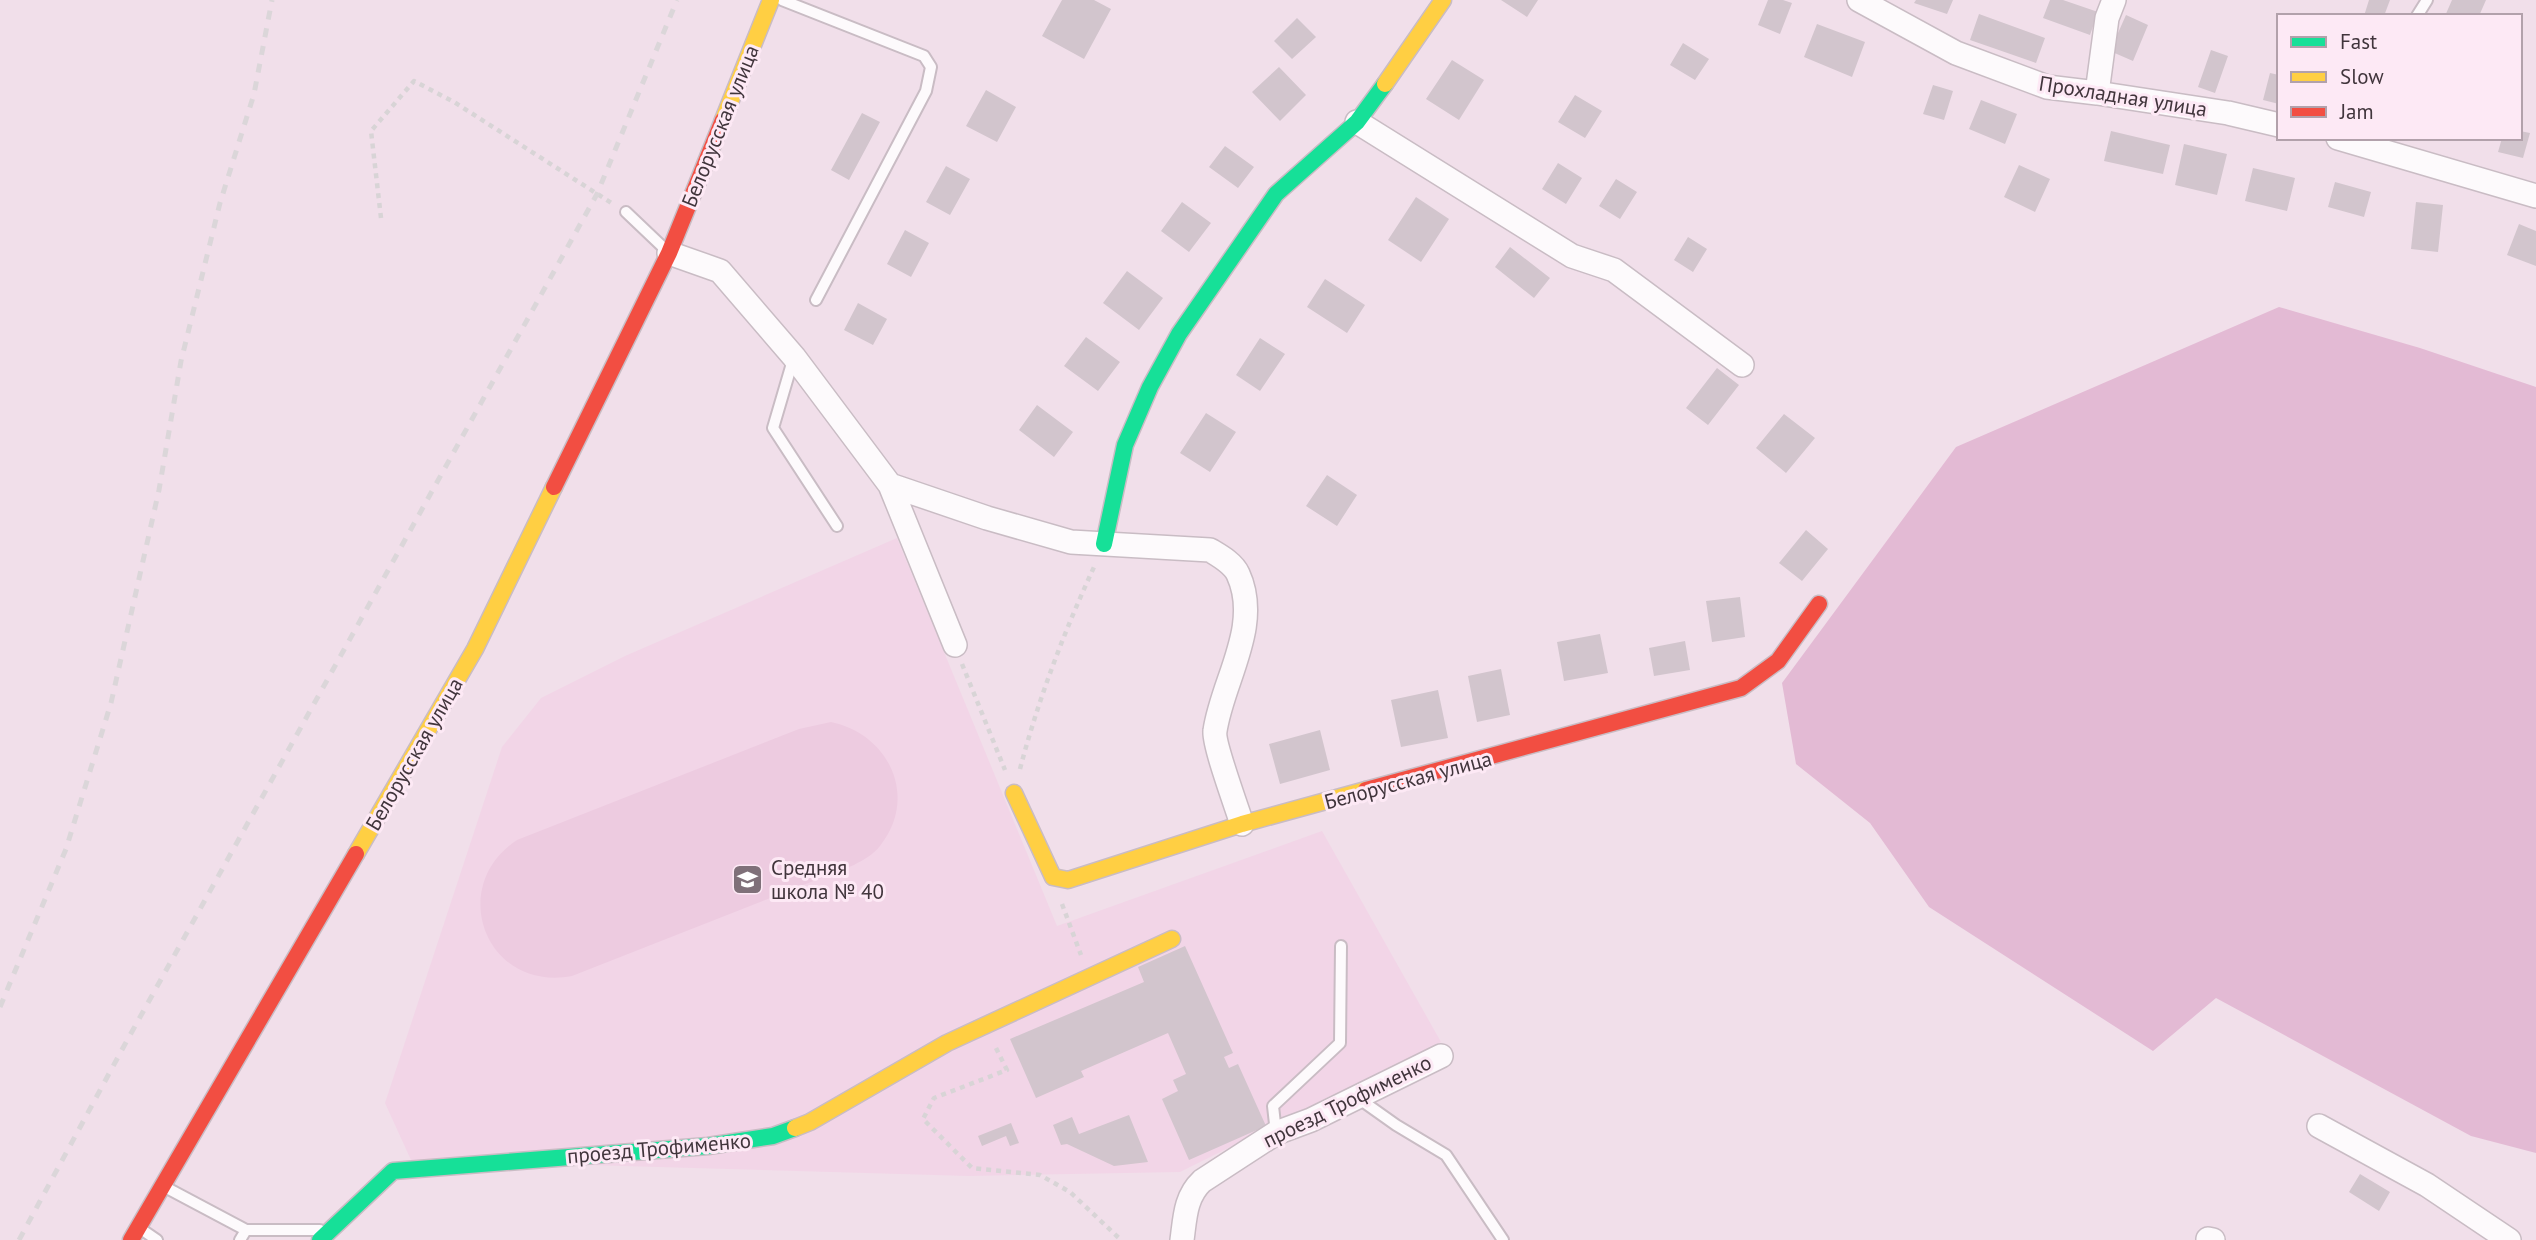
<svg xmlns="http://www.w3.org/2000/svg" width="2536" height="1240" font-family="'PT Sans',sans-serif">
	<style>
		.built { fill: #f2d5e7 }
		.green { fill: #edcbe0 }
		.forest { fill: #e3bad4 }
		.building { fill: #d2c5cd }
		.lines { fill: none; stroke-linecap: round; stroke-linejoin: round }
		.lane-casing { stroke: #c9bcc4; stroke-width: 14 }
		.street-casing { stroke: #c9bcc4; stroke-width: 26 }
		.fast-casing { stroke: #c9bcc4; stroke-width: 19 }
		.slow-casing { stroke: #c9bcc4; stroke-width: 19 }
		.jam-casing { stroke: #c9bcc4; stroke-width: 19 }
		.path { stroke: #d8d4d6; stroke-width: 4.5; stroke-dasharray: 5 5; stroke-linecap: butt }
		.lane { stroke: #fdfafc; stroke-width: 10 }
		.street { stroke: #fdfafc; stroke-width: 23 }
		.fast { stroke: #16e098; stroke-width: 16 }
		.slow { stroke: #ffcf43; stroke-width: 16 }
		.jam { stroke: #f24e42; stroke-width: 16 }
		.rail { stroke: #dbd6d9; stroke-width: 5; stroke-dasharray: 9 9; stroke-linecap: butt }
		.labels { text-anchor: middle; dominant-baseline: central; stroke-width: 6; stroke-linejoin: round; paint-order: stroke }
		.street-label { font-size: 21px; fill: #41353c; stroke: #fde9f5 }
		.poi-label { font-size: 21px; fill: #41353c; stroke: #fde9f5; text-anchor: start }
	</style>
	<rect width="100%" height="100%" fill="#f1dfea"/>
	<path class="built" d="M897 538 1057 926 1322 831 1441 1042 1180 1172 969 1176 411 1160 385 1103 502 747 541 698 625 656Z"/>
	<path class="green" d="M831 722C889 734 919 797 880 846 873 855 863 860 854 865L572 976C486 992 446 887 517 840L799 729Z"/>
	<path class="forest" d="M2279 307 2420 348 2536 387V1153L2471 1136 2216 998 2153 1051 1929 907 1870 823 1796 764 1782 683 1956 447Z"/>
	<path class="building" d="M1062 0H1094L1111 9 1084 59 1042 36Z
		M1501 0H1538L1527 17Z
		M1768 0H1783L1792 3 1780 34 1758 25Z
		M1916 0H1953L1947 14 1914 3Z
		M2050 0H2063L2098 12 2090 35 2043 18Z
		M2369 0H2390L2384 16H2364Z
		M2452 0H2486L2479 16H2445Z
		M1979 14 2045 38 2036 63 1970 40Z
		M2126 15 2148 25 2133 61 2110 51Z
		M1297 18 1316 37 1292 59 1274 41Z
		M1817 24 1865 42 1852 77 1804 57Z
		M1683 43 1709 59 1695 80 1670 65Z
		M2211 50 2228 56 2215 93 2198 87Z
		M1452 60 1484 80 1459 120 1426 99Z
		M1279 67 1306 95 1280 121 1252 92Z
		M2270 73 2279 75V104L2263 100Z
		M1933 85 1953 91 1944 120 1923 114Z
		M986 90 1016 107 997 142 966 126Z
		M1575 95 1602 111 1585 138 1558 122Z
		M1981 100 2017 114 2005 144 1969 129Z
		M862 113 880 122 849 180 831 170Z
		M2111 131 2170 145 2163 174 2104 161Z
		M2520 131 2530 133 2523 158 2498 152 2502 138H2520Z
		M2184 144 2227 154 2217 195 2175 185Z
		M1225 146 1254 167 1238 188 1209 167Z
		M1558 163 1582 178 1566 204 1542 189Z
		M2019 165 2050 179 2035 212 2004 197Z
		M946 166 970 179 950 215 926 202Z
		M2253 168 2295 178 2287 211 2245 201Z
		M1616 179 1637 192 1620 219 1599 206Z
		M2335 182 2371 192 2364 217 2328 207Z
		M1416 197 1449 219 1421 262 1388 240Z
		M1182 202 1211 223 1189 252 1161 231Z
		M2416 202 2443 205 2438 252 2411 249Z
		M2519 224 2536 231V266L2507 255Z
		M905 230 929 243 911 277 887 264Z
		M1688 237 1707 249 1693 272 1674 260Z
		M1510 247 1550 278 1534 298 1495 267Z
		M1127 271 1163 298 1139 330 1103 303Z
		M1325 279 1365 305 1347 333 1307 307Z
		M858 303 887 319 873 345 844 330Z
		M1086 337 1120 362 1098 391 1064 366Z
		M1260 338 1285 354 1260 391 1236 375Z
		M1717 368 1739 385 1708 425 1686 408Z
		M1037 405 1073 432 1054 457 1019 430Z
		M1206 413 1236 432 1210 472 1180 453Z
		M1784 414 1815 438 1786 473 1756 448Z
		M1327 475 1357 495 1337 526 1306 506Z
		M1806 530 1828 549 1802 581 1779 563Z
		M1740 597 1745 637 1712 642 1706 601Z
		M1600 634 1608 673 1564 681 1557 642Z
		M1685 641 1690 670 1654 676 1649 648Z
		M1501 669 1510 715 1477 722 1468 676Z
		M1438 690 1448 738 1401 747 1391 700Z
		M1320 730 1330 770 1280 784 1269 744Z
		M1185 946 1233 1053 1224 1057 1229 1068 1238 1064 1266 1126 1189 1160 1162 1099 1178 1091 1173 1080 1186 1074 1168 1033 1081 1071 1084 1077 1036 1098 1010 1039 1144 982 1138 967Z
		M1129 1115 1148 1162 1114 1166 1067 1144 1061 1145 1053 1125 1072 1117 1079 1134Z
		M1011 1123 1019 1143 1010 1146 1006 1136 982 1146 978 1136Z
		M2360 1174 2390 1192 2379 1211 2349 1192Z"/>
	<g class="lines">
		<defs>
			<path id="lane" d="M782 0 924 56 931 67 926 91 816 300
				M2417 16 2427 0
				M626 212 667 251
				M793 360 773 428 837 526
				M1358 1098 1396 1125 1446 1155 1503 1240
				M1276 1133 1273 1106 1340 1043 1341 946
				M165 1187 246 1230
				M141 1229 157 1240
				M240 1240 246 1230H320"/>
			<path id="street" d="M1859 0 1956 53 2047 87 2097 93 2228 113 2279 125
				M2097 93 2107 18 2114 0
				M1357 122 1572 256 1614 270 1742 365
				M2338 138 2536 196
				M669 253 720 271 794 357 890 485 955 645
				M890 485 987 518 1071 542 1210 550C1220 556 1233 563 1238 574 1262 626 1222 681 1215 731 1213 743 1237 808 1242 824
				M2319 1126 2427 1185 2509 1240
				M2208 1239 2213 1240
				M1182 1240C1185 1218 1185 1197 1202 1181L1276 1133 1311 1120 1441 1056"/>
			<path id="fast" d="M1104 544 1125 445 1150 387 1179 334 1276 194 1357 122 1385 84
				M320 1240 393 1171 708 1146 773 1136 795 1128"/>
			<path id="slow" d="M1385 84 1443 0
				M723 120 771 0
				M1014 793 1053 877 1068 880 1242 824 1366 790
				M356 854 475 649 554 487
				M795 1128 810 1122 947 1043 1172 939"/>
			<path id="jam" d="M554 487 669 253 723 120
				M1366 790 1741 688 1778 661 1819 604
				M131 1240 356 854"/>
		</defs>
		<use href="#lane" class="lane-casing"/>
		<use href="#street" class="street-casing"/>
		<use href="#fast" class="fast-casing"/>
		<use href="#slow" class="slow-casing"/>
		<use href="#jam" class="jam-casing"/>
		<path class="path" d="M381 218 371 131 414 81 454 102 613 204
			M962 664 1005 770
			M1020 769C1038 700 1064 632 1094 567
			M1062 904 1081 955
			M996 1048 1007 1070 934 1098 923 1119 972 1168 1040 1175 1070 1192 1121 1240"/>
		<use href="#lane" class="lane"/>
		<use href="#street" class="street"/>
		<use href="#fast" class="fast"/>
		<use href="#slow" class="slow"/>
		<use href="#jam" class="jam"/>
		<path class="rail" d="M0 1007 66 849 111 703 159 490 181 361 220 203 254 94 272 0
			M19 1240 124 1046 597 194 677 0"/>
	</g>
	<defs>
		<symbol id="school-square" viewBox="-11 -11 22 22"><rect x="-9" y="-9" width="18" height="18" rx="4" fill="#7f7079" stroke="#fde9f5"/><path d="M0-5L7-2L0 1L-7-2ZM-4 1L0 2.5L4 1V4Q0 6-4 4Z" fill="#fff"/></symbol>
	</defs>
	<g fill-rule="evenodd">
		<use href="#school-square" x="730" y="862" width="35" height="35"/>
	</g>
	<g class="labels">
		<g class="street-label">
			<text transform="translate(2123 96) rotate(9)">Прохладная улица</text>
			<text transform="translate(720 126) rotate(-68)">Белорусская улица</text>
			<text transform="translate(414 754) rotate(-60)">Белорусская улица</text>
			<text transform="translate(1408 780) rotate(-15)">Белорусская улица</text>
			<text transform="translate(1347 1101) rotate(-26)">проезд Трофименко</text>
			<text transform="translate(659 1148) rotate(-5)">проезд Трофименко</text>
		</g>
		<g class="poi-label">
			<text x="771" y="867">Средняя<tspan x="771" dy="24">школа № 40</tspan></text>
		</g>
	</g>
	<rect x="2277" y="14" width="245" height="126" fill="#fde9f5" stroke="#b2a1ab" stroke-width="2"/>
	<rect x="2291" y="37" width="35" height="10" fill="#16e098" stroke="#b2a1ab" stroke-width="2"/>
	<text x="2340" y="49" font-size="21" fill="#41353c">Fast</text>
	<rect x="2291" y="72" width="35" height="10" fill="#ffcf43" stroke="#b2a1ab" stroke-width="2"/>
	<text x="2340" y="84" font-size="21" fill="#41353c">Slow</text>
	<rect x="2291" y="107" width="35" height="10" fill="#f24e42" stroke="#b2a1ab" stroke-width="2"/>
	<text x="2340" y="119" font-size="21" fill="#41353c">Jam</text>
</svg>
